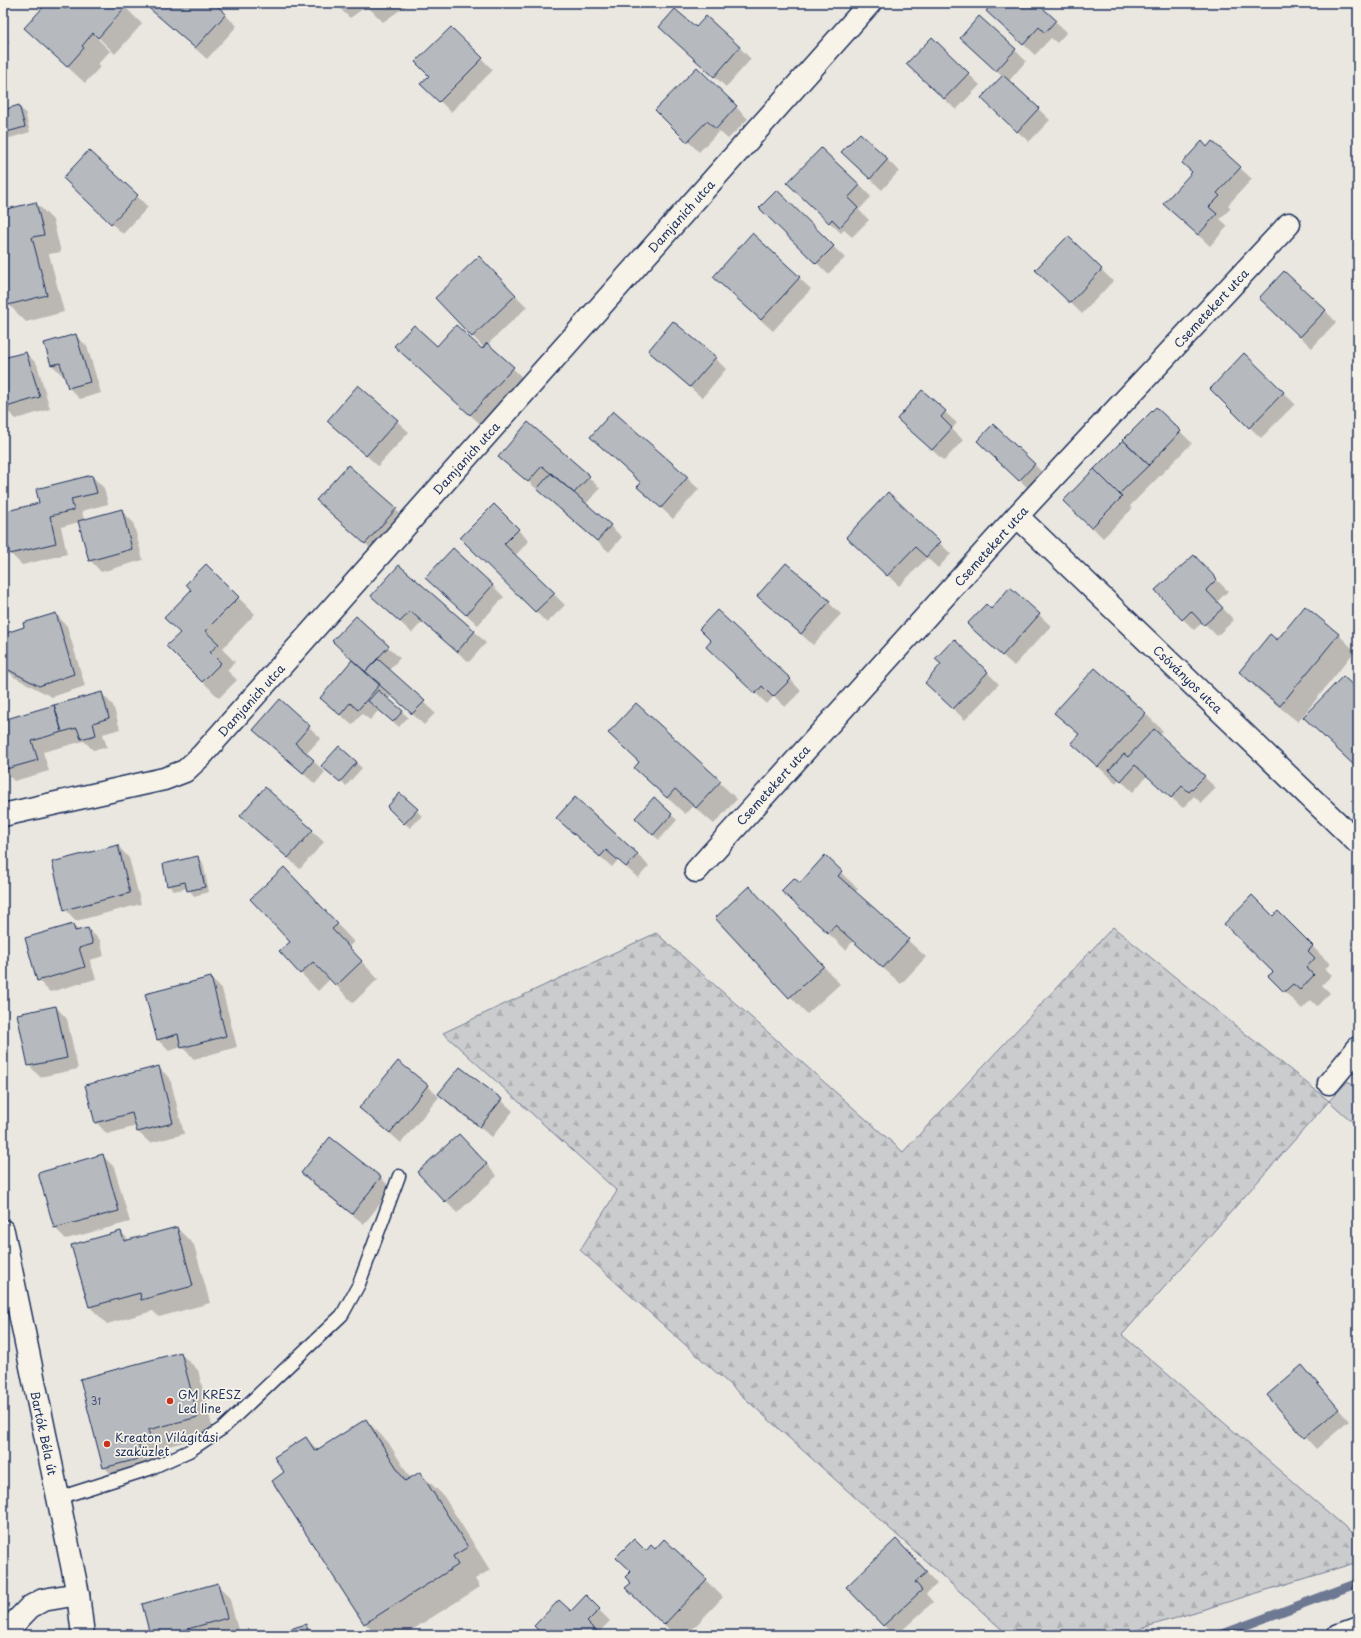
<svg xmlns="http://www.w3.org/2000/svg" width="1361" height="1638" font-family="'Playpen Sans',sans-serif">
	<style>
		.grass { fill: #cbcccd; stroke: #737e96 }
		.forest { fill: url(#forest-firs); stroke: #737e96 }
		.shadow { fill: #0003 }
		.lines { fill: none; stroke-linecap: round; stroke-linejoin: round }
		.stream { stroke: #6d7892; stroke-width: 9 }
		.building { fill: #b6babf; stroke: #1b2f5e }
		.lane-casing { stroke: #1b2f5e; stroke-width: 15 }
		.street-casing { stroke: #1b2f5e; stroke-width: 25 }
		.secondary-casing { stroke: #1b2f5e; stroke-width: 25 }
		.lane { stroke: #f7f3e8; stroke-width: 12 }
		.street { stroke: #f7f3e8; stroke-width: 22 }
		.secondary { stroke: #f7f3e8; stroke-width: 22 }
		.poi-dot { fill: #c8321e; stroke: #f7f3e8; stroke-width: 1.5 }
		.labels { text-anchor: middle; dominant-baseline: central; stroke-width: 3.5; stroke-linejoin: round; paint-order: stroke }
		.number-label { font-size: 10px; fill: #425276 }
		.street-label { font-size: 12px; fill: #1b2f5e; stroke: #f7f3e8 }
		.poi-label { font-size: 12px; fill: #1b2f5e; stroke: #f7f3e8; text-anchor: start }
	</style>
	<defs>
		<pattern id="forest-firs" width="22" height="20" patternUnits="userSpaceOnUse"><rect width="22" height="20" fill="#cbcccd"/><path d="M5 1l3.5 6h-7zM16 11l3.5 6h-7z" fill="#aeb0b2"/></pattern>
	</defs>
	<rect width="100%" height="100%" fill="#eae7e0"/>
	<filter id="ink" filterUnits="userSpaceOnUse"><feTurbulence type="fractalNoise" baseFrequency=".025" numOctaves="2"/><feDisplacementMap in="SourceGraphic" scale="8" xChannelSelector="R" yChannelSelector="G"/><feConvolveMatrix kernelMatrix="1 2 1 2 8 2 1 2 1" color-interpolation-filters="sRGB"/></filter>
	<g filter="url(#ink)">
		<path class="grass" d="M1348 1081 1358 1091V1127L1329 1101Z"/>
		<path class="forest" d="M1113 927 1329 1101 1122 1335 1358 1538V1562L1120 1635H1008L580 1250 617 1191 443 1033 656 933 903 1152Z"/>
		<path class="shadow" d="M48 3H57L65 11 72 3H121L142 24 115 54 90 29 89 30 110 51 98 64 101 66 85 83 25 28Z
			M144 3H212L237 26 207 59Z
			M334 3H410L383 22 367 6 350 18Z
			M994 3H1035L1067 32 1057 43 1051 38 1035 55 999 22Z
			M3 9 9 44 3 45Z
			M660 27 696 29 740 48 751 59 726 87Z
			M451 28 493 70 451 112 422 84 430 76Z
			M932 39 980 85 956 110 919 75Z
			M972 49 1015 50 1026 61 1009 81 1050 120 1029 142 994 110 1003 77Z
			M697 68 748 119 728 139 719 131 699 152 656 110Z
			M19 107 25 112 30 132 10 138 4 132 3 128V111Z
			M860 134 899 171 882 190 854 164Z
			M1207 148 1240 168 1252 179 1228 205 1231 208 1220 219 1228 226 1210 246 1176 215 1193 173Z
			M860 185 871 197 859 210 869 220 852 237 844 230 841 233 800 195Z
			M75 190 137 196 148 207 123 234Z
			M777 191 845 258 828 274 772 219Z
			M36 203 53 220 61 252 49 254 64 312 26 322 9 305 3 281V211Z
			M752 235 811 289 773 331 725 288Z
			M1068 238 1113 281 1082 314 1048 281Z
			M490 269 527 307 488 344 530 385 488 431 413 363 482 350 484 348 436 298Z
			M1260 298 1325 310 1336 322 1312 348Z
			M75 335 87 346 101 393 80 399 69 388 65 376H63L52 365Z
			M649 351 715 358 726 369 702 398Z
			M26 353 37 364 50 409 16 419 4 408 3 404V359Z
			M1245 355 1295 404 1261 438 1222 401Z
			M358 386 409 432 378 466 328 421Z
			M922 392 957 423 952 429 963 440 944 461 910 430Z
			M1156 408 1192 443 1130 506 1132 509 1103 538 1065 500Z
			M613 412 699 489 673 519 639 487 642 484 591 437Z
			M528 424 600 488 586 504 622 537 609 552 500 457Z
			M990 452 1034 464 1046 476 1031 491Z
			M348 466 408 521 377 554 329 511Z
			M92 476 104 488 108 504 82 511 84 520 122 511 133 522 143 560 101 572 90 560 79 522 61 527 67 554 22 565 11 554 3 522V513L41 503Z
			M888 494 951 554 938 568 927 558 899 586 859 548Z
			M494 506 529 541 515 556 565 605 547 623 462 538Z
			M786 564 841 614 813 645 759 596Z
			M206 566 255 614 222 649 235 662 227 670 237 680 219 698 167 646 181 633 193 590Z
			M1205 568 1228 591 1217 602 1234 620 1217 636 1203 622 1194 630 1183 619Z
			M492 585 504 597 478 625 438 589Z
			M1011 589 1051 626 1014 666 980 635 991 610Z
			M372 596 474 631 486 643 469 662 422 622 412 633Z
			M56 614 67 626 85 686 52 697 14 677 3 666V635L25 628Z
			M356 618 400 658 389 670 435 713 424 725 392 695 388 700 408 717 399 727 379 710 370 720 362 714 352 725 321 698 353 660Z
			M1338 634 1355 651 1298 722 1257 689 1240 672 1277 641Z
			M713 641 790 679 801 691 785 707 774 696 767 704 719 658Z
			M1096 669 1146 714 1163 731 1159 735 1216 788 1201 803 1194 796 1183 808 1147 776 1133 792 1119 779 1116 783 1072 743 1079 735 1056 712Z
			M987 672 999 684 965 720 937 694Z
			M101 693 113 705 120 729 103 734 107 747 93 750 84 741 43 752 49 771 14 781 3 770V721Z
			M280 701 321 738 306 754 325 772 315 784 254 730Z
			M636 704 737 799 714 824 693 806 685 814 635 768 640 763Z
			M339 747 362 768 346 786 328 771Z
			M265 789 324 842 300 869 241 816Z
			M400 794 422 816 410 828 388 807Z
			M654 799 677 820 659 840 641 824Z
			M569 829 637 854 649 866 638 878 618 860 612 867Z
			M118 846 129 858 141 904 76 921 65 909Z
			M825 857 858 889 855 892 926 957 901 984 853 941 846 950 783 891 800 884Z
			M198 858 203 863 209 892 194 896 188 888 174 891 168 885Z
			M301 886 354 942 348 947 378 979 353 1003 330 979 318 991 280 951 291 942Z
			M766 905 840 984 807 1014 716 918Z
			M1278 912 1330 964 1325 969 1332 975 1322 985 1330 993 1317 1006 1311 1000 1302 1009 1269 976 1274 972 1273 917Z
			M73 925 79 931 88 929 100 940 104 956 90 960 96 979 50 992 38 980Z
			M210 978 222 989 237 1047 194 1059 182 1047 169 1051 157 1039Z
			M56 1007 67 1019 78 1069 40 1077 29 1065Z
			M398 1062 428 1086 439 1097 401 1143 361 1108Z
			M158 1067 170 1078 184 1134 150 1143 138 1132 137 1126 107 1134 96 1122Z
			M440 1094 501 1100 513 1111 492 1137 451 1106Z
			M331 1138 381 1178 392 1189 364 1224 314 1185 303 1173Z
			M470 1146 497 1176 457 1213 418 1172Z
			M103 1156 114 1167 130 1222 66 1239 55 1228 39 1173Z
			M177 1228 194 1245 210 1303 159 1317 153 1311 107 1324 90 1307 121 1232 130 1241Z
			M180 1353 198 1370 214 1434 165 1447 167 1456 154 1459 158 1475 121 1484 104 1467Z
			M1302 1367 1349 1421 1316 1449 1268 1395Z
			M366 1420 388 1442 411 1479 420 1473 443 1495 490 1570 475 1579 480 1587 404 1635H376L365 1623 286 1473 306 1438 318 1450Z
			M664 1540 723 1597 687 1635H675L644 1605 646 1552 655 1550Z
			M908 1552 937 1584 926 1594 933 1602 897 1635H893L847 1587Z
			M217 1585 229 1596 238 1630 219 1635H152Z
			M586 1597 610 1621 597 1634 598 1635H544L571 1613Z
			M306 1625 316 1635H274Z
			M801 1631 805 1635H797Z"/>
		<g class="lines">
			<path class="stream" d="M1220 1635 1358 1583"/>
		</g>
		<path class="building" d="M47 3H59L65 9 71 3H123L126 6 98 38 93 33 82 46 84 48 67 67 24 28Z
			M143 3H214L226 14 195 48Z
			M993 3H1037L1056 20 1045 33 1039 27 1023 45 986 11Z
			M675 9 696 27 706 16 740 47 714 77 659 27Z
			M979 16 1016 49 996 71 960 38Z
			M451 27 483 58 439 102 420 84 429 76 415 62Z
			M932 37 969 73 944 99 906 64Z
			M697 67 737 106 716 129 707 121 687 142 655 110Z
			M1003 75 1039 108 1017 132 981 98Z
			M19 105 25 127 3 133V110Z
			M860 133 888 159 870 179 841 152Z
			M1202 141 1207 147 1212 141 1241 167 1217 193 1220 196 1209 207 1217 214 1198 235 1163 204 1192 172 1182 163Z
			M821 148 860 185 848 198 858 208 840 227 832 219 829 223 787 183Z
			M89 150 138 195 111 224 63 178Z
			M777 190 834 246 816 264 759 208Z
			M36 202 44 235 32 237 47 295 8 305 3 286V210Z
			M752 233 800 277 761 320 713 277Z
			M1068 236 1102 269 1070 303 1035 270Z
			M479 256 516 295 472 337 435 298Z
			M1284 271 1326 310 1300 337 1259 298Z
			M673 321 716 357 690 387 648 351Z
			M414 325 437 346 456 325 482 349 487 343 514 367 470 415 394 346Z
			M76 334 90 382 68 388 60 363 51 365 44 343Z
			M26 352 40 397 3 408V358Z
			M1244 353 1284 392 1249 428 1210 389Z
			M358 385 398 420 366 456 327 421Z
			M922 390 946 411 941 417 952 428 932 450 897 419Z
			M1156 407 1181 431 1149 465 1123 440Z
			M613 411 688 477 661 508 637 487 641 483 590 437Z
			M528 422 590 476 574 493 542 466 528 482 498 457Z
			M993 424 1035 464 1019 481 977 441Z
			M1123 440 1149 465 1119 494 1094 469Z
			M348 465 397 508 365 544 316 500Z
			M1094 469 1122 497 1091 528 1063 501Z
			M551 473 611 525 597 541 537 489Z
			M92 475 97 493 71 499 74 510 50 516 56 543 10 554 3 527V512L39 503 36 489Z
			M888 492 940 542 926 557 915 547 887 576 846 537Z
			M494 504 519 529 504 544 555 593 535 612 460 538Z
			M122 509 132 549 89 561 78 521Z
			M453 548 493 585 466 615 425 578Z
			M1194 555 1217 579 1206 590 1223 608 1204 625 1191 611 1182 620 1155 590Z
			M786 563 830 601 801 634 757 596Z
			M206 564 239 597 205 631 219 644 210 652 221 663 202 682 166 646 180 633 164 618 191 590 186 584Z
			M399 565 475 631 457 652 410 611 400 622 371 596Z
			M1010 587 1040 614 1002 656 967 624 986 604 991 609Z
			M1305 606 1339 634 1280 706 1239 672 1270 634 1277 640Z
			M717 610 791 679 773 697 762 686 755 694 706 647 711 641 699 629Z
			M56 613 74 674 39 686 3 667V634L24 627 23 623Z
			M356 616 389 646 365 672 332 641Z
			M954 639 988 672 953 709 925 683 941 664 935 659Z
			M378 659 425 701 412 714 365 672Z
			M352 660 380 684 358 710 350 703 340 715 320 698Z
			M1095 668 1146 713 1098 767 1071 743 1079 734 1054 713Z
			M1343 676 1358 690V769L1303 717Z
			M378 690 403 711 393 722 368 701Z
			M102 692 109 718 93 723 96 735 81 739 77 728 62 732 54 705Z
			M280 699 310 726 295 743 314 760 303 773 253 730Z
			M636 703 721 781 696 808 675 789 667 798 634 768 639 762 608 733Z
			M54 705 62 732 32 741 38 760 3 770V720Z
			M1154 729 1205 776 1189 792 1182 786 1171 798 1135 765 1121 781 1109 770 1124 754 1128 757Z
			M339 746 357 762 340 782 321 766Z
			M265 787 313 830 288 858 240 816Z
			M400 793 418 809 404 824 387 807Z
			M575 797 638 854 626 867 606 850 600 857 556 818Z
			M654 797 672 814 653 835 635 818Z
			M118 845 130 893 64 910 52 862Z
			M825 855 842 871 838 876 909 939 883 968 835 925 828 933 781 891 794 878 800 883Z
			M198 856 205 887 187 891 185 882 167 886 163 864Z
			M284 867 338 924 332 929 362 961 336 986 313 962 300 974 279 951 290 942 250 899Z
			M749 886 824 966 789 998 715 918Z
			M1252 895 1273 916 1278 911 1313 946 1308 951 1315 958 1306 968 1314 975 1300 990 1293 984 1284 992 1268 976 1273 972 1224 924Z
			M73 924 75 931 88 928 93 944 79 948 85 967 37 981 25 938Z
			M211 977 226 1036 181 1048 178 1034 157 1040 145 994Z
			M56 1006 67 1058 28 1066 17 1014Z
			M398 1061 428 1085 390 1133 359 1108Z
			M159 1066 173 1123 137 1132 132 1113 95 1123 85 1085Z
			M460 1067 502 1099 480 1127 438 1094Z
			M459 1134 487 1164 445 1202 417 1172Z
			M330 1137 381 1177 352 1214 301 1173Z
			M103 1154 119 1211 54 1228 38 1173Z
			M177 1227 193 1286 141 1300 140 1293 89 1307 71 1245 121 1231 124 1241Z
			M181 1352 198 1417 148 1430 151 1439 138 1442 142 1458 103 1468 80 1379Z
			M1302 1365 1339 1409 1304 1438 1267 1395Z
			M366 1419 405 1481 420 1472 468 1547 453 1556 458 1565 364 1624 272 1481 284 1472 274 1457 306 1437 315 1451Z
			M634 1539 646 1551 651 1545 655 1549 664 1539 707 1579 664 1625 625 1588 631 1583 625 1577 631 1571 616 1557Z
			M896 1539 927 1572 915 1582 922 1590 883 1626 846 1587Z
			M218 1583 227 1618 166 1635H150L142 1604Z
			M586 1595 600 1609 587 1622 600 1635H543L534 1626 559 1600 571 1611Z
			M306 1624 309 1635H271Z
			M260 1630 262 1635H243Z"/>
		<g class="lines">
			<defs>
				<path id="lane" d="M58 1498 149 1469 189 1451 223 1428 342 1315 359 1284 399 1176"/>
				<path id="street" d="M1017 516 1358 843
					M3 815 164 779 185 771 202 755 870 3
					M696 871 1017 516 1289 224
					M1329 1083 1358 1048
					M3 1635 30 1607 43 1600 78 1594"/>
				<path id="secondary" d="M3 1231 78 1594 83 1635
					M1339 1635 1358 1628"/>
			</defs>
			<use href="#lane" class="lane-casing"/>
			<use href="#street" class="street-casing"/>
			<use href="#secondary" class="secondary-casing"/>
			<use href="#lane" class="lane"/>
			<use href="#street" class="street"/>
			<use href="#secondary" class="secondary"/>
		</g>
	</g>
	<g class="poi-dot">
		<circle cx="170" cy="1401" r="4"/>
		<circle cx="107" cy="1444" r="4"/>
	</g>
	<g class="labels">
		<g class="number-label">
			<text x="96" y="1400">31</text>
		</g>
		<g class="street-label">
			<text transform="translate(681 216) rotate(-48)">Damjanich utca</text>
			<text transform="translate(1211 308) rotate(-47)">Csemetekert utca</text>
			<text transform="translate(466 458) rotate(-48)">Damjanich utca</text>
			<text transform="translate(991 546) rotate(-48)">Csemetekert utca</text>
			<text transform="translate(1188 679) rotate(44)">Csóványos utca</text>
			<text transform="translate(251 700) rotate(-48)">Damjanich utca</text>
			<text transform="translate(773 785) rotate(-48)">Csemetekert utca</text>
			<text transform="translate(44 1433) rotate(78)">Bartók Béla út</text>
		</g>
		<g class="poi-label">
			<text x="178" y="1394">GM KRESZ<tspan x="178" dy="14">Led line</tspan></text>
			<text x="115" y="1437">Kreaton Világítási<tspan x="115" dy="14">szaküzlet</tspan></text>
		</g>
	</g>
	<rect width="1361" height="1638" fill="none" stroke="#f7f3e8" stroke-width="16"/>
	<rect x="8" y="8" width="1345" height="1622" fill="none" stroke="#1b2f5e" stroke-width="1.5" filter="url(#ink)"/>
</svg>
